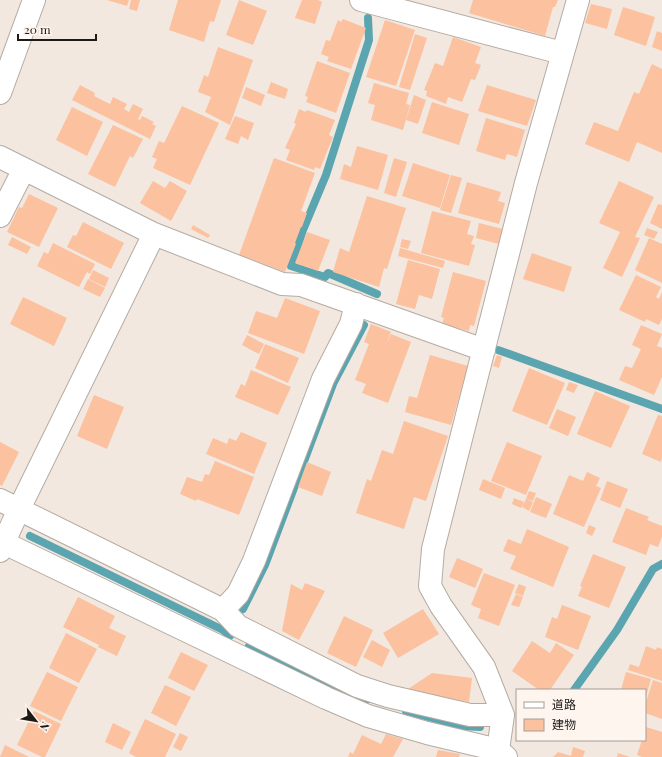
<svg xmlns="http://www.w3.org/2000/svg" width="662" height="757" font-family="'Playfair Display','Noto Sans JP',serif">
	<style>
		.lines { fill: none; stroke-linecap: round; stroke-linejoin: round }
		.stream { stroke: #5ba5b0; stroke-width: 8 }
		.building { fill: #fcc19f }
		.street-casing { stroke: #b4aba3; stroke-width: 24 }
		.street { stroke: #fff; stroke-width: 22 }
	</style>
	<rect width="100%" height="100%" fill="#f2e8df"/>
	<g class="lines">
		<path class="stream" d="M368 18 369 40 326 175 303 230 291 266 325 277 328 273 377 294
			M498 350 662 409
			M30 536 223 630 230 636
			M243 609 265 565 333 384 364 325
			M249 646 353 696 366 700
			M574 690 617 630 653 569 662 564
			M406 711 461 726 480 727"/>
	</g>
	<path class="building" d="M107 0H129L127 6Z
		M131 0H140L137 11 129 9Z
		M178 0H221L214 22 210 21 204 42 169 30Z
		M239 0 267 11 253 45 226 35Z
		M302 0H318L322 2 315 24 295 18Z
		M473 0H558L555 7H553L545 36 469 13Z
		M591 4 612 9 607 29 585 23Z
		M623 7 655 17 646 46 614 35Z
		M343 19 366 28 351 69 327 61 329 57 321 54 326 40 330 41 338 20 341 22Z
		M385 20 415 30 396 86 366 77Z
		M657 31 662 33V51L652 47Z
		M415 34 427 38 410 90 399 87Z
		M453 37 481 47 475 63 481 65 475 80 471 79 462 102 448 97 446 104 426 96 427 91 424 90 435 63 443 66Z
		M218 47 253 60 230 125 205 112 211 97 198 92 204 75 208 77Z
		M317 61 350 73 336 113 306 102 308 97 305 96Z
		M652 64 662 69V153L637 142 629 162 585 144 594 122 618 131 634 92 639 94Z
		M271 82 288 89 285 99 267 93Z
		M374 83 409 93 406 104 410 105 403 130 371 120 375 105 368 103Z
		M80 85 95 93 94 96 110 104 113 97 127 104 124 109 129 112 133 104 143 109 138 119 140 120 142 116 154 122 152 124 156 126 150 139 72 100Z
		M487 85 536 100 527 126 478 111Z
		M246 87 265 95 261 106 242 98Z
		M414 95 426 100 418 124 406 120Z
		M432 102 469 114 459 145 422 133Z
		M182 106 219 123 190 185 153 168 157 159 152 157 159 141 164 143Z
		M72 107 103 122 87 156 56 140Z
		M299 109 306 112 307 110 335 120 329 135 333 137 320 169 315 167 314 170 286 160 290 150 285 148 296 124 294 123Z
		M235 116 254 123 248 140 241 136 238 144 225 139Z
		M486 118 525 130 517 157 507 154 505 160 476 151Z
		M113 125 143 139 133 158 130 156 115 187 88 174Z
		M357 146 388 155 378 190 340 179 344 164 351 167Z
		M274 158 315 173 301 211 307 213 302 227H301L295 243 296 244 285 272 239 255Z
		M394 158 407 162 396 197 384 193Z
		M413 163 450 175 440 208 402 196Z
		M451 175 462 178 451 213 440 210Z
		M153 181 165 188 170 181 187 191 171 221 140 203Z
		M619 181 654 197 635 237 640 238 622 277 603 268 620 232 599 223Z
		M467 182 501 192 498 201 505 203 499 224 458 213Z
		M29 194 58 208 39 247 7 232 19 207 22 208Z
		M367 196 406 208 387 269 384 268 379 287 333 272 340 248 349 252Z
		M658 204 662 205V229L650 223Z
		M432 211 471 221 467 234 474 236 471 244 475 245 469 266 421 253Z
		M83 222 124 243 111 269 67 247 73 235 76 236Z
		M479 223 503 229 499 244 476 238Z
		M193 225 210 235 208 238 191 229Z
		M647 228 658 232 654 239 644 235Z
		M307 232 330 240 318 271 295 263Z
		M12 237 31 247 27 254 8 245Z
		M649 238 662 244V283L635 270Z
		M402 239 411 241 408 249 400 247Z
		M53 243 95 264 90 274 87 272 79 287 37 266 44 252 48 254Z
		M400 248 445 261 443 268 398 256Z
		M532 253 572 267 564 292 523 279Z
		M408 260 440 269 432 299 419 295 415 309 396 304Z
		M93 270 109 278 105 287 89 279Z
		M453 272 486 281 474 326 470 325 469 331 442 324 444 318 441 317Z
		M636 275 661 287 656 297 659 299 662 292V319L659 325 646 319 645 322 619 310Z
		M88 279 105 288 100 297 83 289Z
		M23 297 67 318 54 346 10 324Z
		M285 298 320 311 304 354 248 333 256 311 277 318Z
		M371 324 391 332 386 345 391 334 411 342 388 403 362 393 366 384 355 380 369 344 364 342Z
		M641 325 662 334 657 346 662 348V377L654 395 619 380 625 366 632 368 641 349 632 345Z
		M247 335 264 344 259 354 242 345Z
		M265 344 299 358 288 383 255 368Z
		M430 355 468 366 451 425 405 412 409 396 417 398Z
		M497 355 502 357 499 368 493 366Z
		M529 368 565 383 547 425 512 411Z
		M251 370 291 387 278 415 235 397 241 384 245 386Z
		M569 382 578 385 574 393 566 390Z
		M595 391 630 406 611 448 577 434Z
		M94 395 124 407 107 449 77 436Z
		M557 409 576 417 568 436 549 428Z
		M658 415 662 416V458L661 462 642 454Z
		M404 421 448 436 426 501 414 497 404 529 356 513 367 479 371 481 382 450 393 454Z
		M241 432 267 443 254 474 206 454 213 438 227 444 229 438 236 441Z
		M0 442 19 452 2 486 0 485Z
		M507 442 542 456 526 495 491 481Z
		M215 461 254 477 239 515 197 499 196 501 180 494 187 477 202 482 205 474 209 475Z
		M307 462 331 472 322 496 298 487Z
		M587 472 600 478 596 486 601 488 584 527 553 514 569 475 583 481Z
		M483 479 505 488 501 499 479 490Z
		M607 481 628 489 620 508 600 500Z
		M529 491 536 493 533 501 526 499Z
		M536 497 552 504 546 518 530 512Z
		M514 498 524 502 521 508 512 504Z
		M526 499 533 502 529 511 522 507Z
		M626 508 649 517 647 520 662 526V537L658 547 650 544 646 555 612 542Z
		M589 525 596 528 592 536 586 533Z
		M527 529 569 547 553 587 510 569 516 556 503 551 508 539 521 544Z
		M593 554 626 567 609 608 578 596 582 587 580 586Z
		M457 558 483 569 475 588 449 577Z
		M484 573 515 585 499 626 478 618 481 609 471 605Z
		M305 583 325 591 299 640 282 631 291 584 302 590Z
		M519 584 526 587 523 596 515 593Z
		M516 594 523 597 519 607 511 605Z
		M78 597 115 616 109 628 126 636 117 656 98 647 99 645 63 627Z
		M562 605 591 616 578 650 545 637 552 617 557 619Z
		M423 609 439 634 398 658 383 633Z
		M344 616 373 630 356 667 327 653Z
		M66 633 97 649 79 683 49 668Z
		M372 640 390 650 382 667 363 657Z
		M532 641 550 653 556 643 574 655 550 690H539L512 671Z
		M646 646 656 650 657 647 662 649V681L628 670 630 664 639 667Z
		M181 652 208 665 194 691 168 678Z
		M47 672 78 687 61 721 30 706Z
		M626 672 651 679 645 700V690H621Z
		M432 673 472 678 469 702 419 693 408 689Z
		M653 680 662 683V719L645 713V705Z
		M165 685 191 697 176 726 151 713Z
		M34 711 61 724 45 757H42L17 745Z
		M145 719 176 734 165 757H136L129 753Z
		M113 723 131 732 122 750 105 742Z
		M646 727 662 732V757H642L637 755 642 740H645Z
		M180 733 188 737 181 751 173 747Z
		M386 734 403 739 393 757H348L350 752 353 754 362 735 381 744Z
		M5 745 29 757H0Z
		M573 747 585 751 583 757H553L558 752 571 756Z
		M438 750 460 754 459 757H436Z
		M618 753 630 757H617Z"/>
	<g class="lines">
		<defs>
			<path id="street" d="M361 0 562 53
				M0 93 34 0
				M0 157 154 234 282 284 301 285 484 350
				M0 216 24 169
				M0 500 223 610 238 626 357 686 388 696 470 715H503
				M0 541 326 698 368 716 427 733 498 750 506 757
				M0 551 19 509 154 234
				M223 610 238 594 254 561 323 379 351 324 356 304
				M497 757 503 715 484 667 441 606 430 586 433 549 526 183 578 0"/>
		</defs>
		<use href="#street" class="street-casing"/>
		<use href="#street" class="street"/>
	</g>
	<rect x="516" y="689" width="130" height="52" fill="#fef5ef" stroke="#a49d98"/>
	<rect x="524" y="702" width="20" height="6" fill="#ffffff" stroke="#a49d98"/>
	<text x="552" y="709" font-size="12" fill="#1d1916">道路</text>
	<rect x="524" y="719" width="20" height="12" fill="#fcc19f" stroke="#a49d98"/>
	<text x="552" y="729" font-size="12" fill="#1d1916">建物</text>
	<g transform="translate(36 721) rotate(121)" stroke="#fef5ef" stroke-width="3" paint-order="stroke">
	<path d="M0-3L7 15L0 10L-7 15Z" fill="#1d1916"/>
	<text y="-6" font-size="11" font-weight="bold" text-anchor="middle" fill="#1d1916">N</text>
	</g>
	<path d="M18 34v6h78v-6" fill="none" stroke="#1d1916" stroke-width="2"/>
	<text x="24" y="34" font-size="12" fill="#1d1916" stroke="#fef5ef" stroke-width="3" paint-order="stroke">20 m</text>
</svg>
